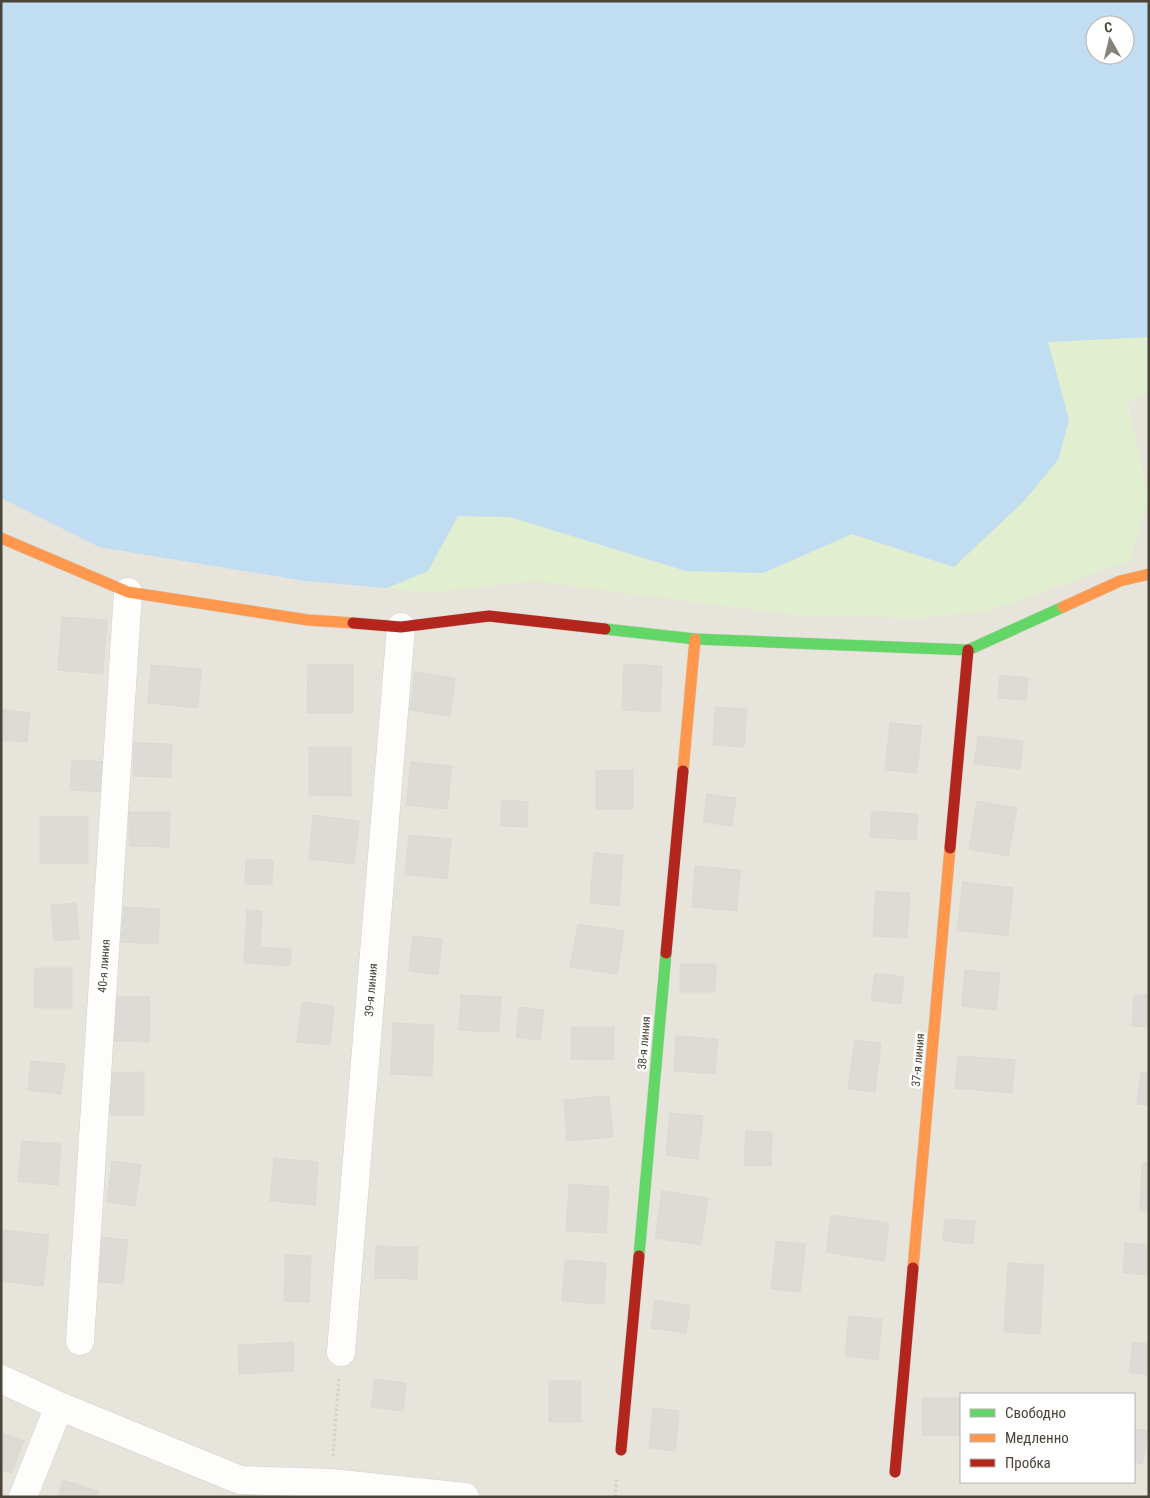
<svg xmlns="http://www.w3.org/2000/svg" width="1150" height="1498" font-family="'Roboto Condensed',sans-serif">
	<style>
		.residential { fill: #e7e4dc; fill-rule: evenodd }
		.green { fill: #e1eecf }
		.water { fill: #c0ddf1; fill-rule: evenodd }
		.building { fill: #dedbd6; stroke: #dcd9d4 }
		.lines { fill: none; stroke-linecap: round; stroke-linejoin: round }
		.street-casing { stroke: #d2d0cb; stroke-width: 29 }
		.fast-casing { stroke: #d3cfc5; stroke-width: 12 }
		.slow-casing { stroke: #d3cfc5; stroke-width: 12 }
		.jam-casing { stroke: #d3cfc5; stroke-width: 12 }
		.path { stroke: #d3d2cc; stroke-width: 3; stroke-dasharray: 2.5 2.5; stroke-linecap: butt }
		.street { stroke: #fdfdfc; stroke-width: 28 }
		.fast { stroke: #63d668; stroke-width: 11 }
		.slow { stroke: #ff974d; stroke-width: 11 }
		.jam { stroke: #b3261e; stroke-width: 11 }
		.labels { text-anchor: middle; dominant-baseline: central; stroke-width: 5; stroke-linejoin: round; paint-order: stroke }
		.street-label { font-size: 12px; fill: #4b4439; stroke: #fff }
	</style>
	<rect width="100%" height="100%" fill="#f4f2ee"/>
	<path class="residential" d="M1 1H1149V1497H1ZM1095 25H1125V55H1095ZM961 1394H1134V1482H961Z"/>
	<path class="green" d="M1149 337V392L1128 403 1149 499 1130 561 986 612 918 618 790 615 535 581 426 593 387 588 428 571 458 516 510 517 686 571 763 573 852 534 954 567 1023 502 1058 460 1069 420 1048 342Z"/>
	<path class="water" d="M1 1H1149V337L1048 342 1069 420 1058 460 1023 502 954 567 852 534 763 573 686 571 510 517 458 516 428 571 387 588 305 581 99 547 1 498ZM1095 25H1125V55H1095Z"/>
	<path class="building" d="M62 617 107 620 103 674 58 670Z
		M624 664 662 666 660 712 622 710Z
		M151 665 201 669 198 708 148 703Z
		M308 665H353V713H307Z
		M415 672 455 678 450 716 410 710Z
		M1000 675 1028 678 1026 700 998 698Z
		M715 707 747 709 744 747 713 745Z
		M1 709 30 713 27 742 1 740Z
		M890 723 922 726 917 773 885 770Z
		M978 736 1023 741 1020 769 974 764Z
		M134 743 172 744 171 777 133 776Z
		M309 747H351V796L309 795Z
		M72 760 108 762 105 792 70 790Z
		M411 762 452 766 447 809 406 805Z
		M633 770V809H596V771Z
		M707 794 736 798 732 826 703 822Z
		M502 800 528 802 527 827 501 826Z
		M977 801 1017 808 1008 856 969 849Z
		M872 811 918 814 916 840 870 837Z
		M129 812H170L169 847 129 846Z
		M313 815 359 821 354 864 309 859Z
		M40 817H88V863H40Z
		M409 835 451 839 447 879 405 874Z
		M594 853 623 855 619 906 590 903Z
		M246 859 273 860 272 885 245 884Z
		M695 866 740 870 737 911 692 907Z
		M963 882 1013 888 1008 936 957 930Z
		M876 891 910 893 907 938 873 936Z
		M76 903 79 939 54 941 51 905Z
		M124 907 160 909 158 944 121 942Z
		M247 910 262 911 260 947 291 949 290 966 244 963Z
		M578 924 624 931 617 974 570 967Z
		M413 936 442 939 438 975 409 971Z
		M680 964H716L715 992H680Z
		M35 968H72V1008H34Z
		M965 970 1000 973 996 1010 962 1006Z
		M875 973 904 977 901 1004 871 1000Z
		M461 995 501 997 499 1032 459 1030Z
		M1134 995H1149V1027L1132 1026Z
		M113 997H150L149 1042 113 1041Z
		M302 1002 334 1006 330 1045 297 1042Z
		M519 1007 544 1010 540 1040 516 1037Z
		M393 1023 434 1025 432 1076 391 1074Z
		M571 1027H614V1060L571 1059Z
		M676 1036 718 1039 715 1074 674 1071Z
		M855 1040 881 1043 875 1092 848 1089Z
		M958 1056 1015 1060 1012 1093 955 1088Z
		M31 1061 65 1064 61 1094 28 1090Z
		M144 1072V1115H107L106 1073Z
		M1141 1072H1149V1105L1137 1104Z
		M609 1096 613 1137 567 1141 564 1100Z
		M670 1113 703 1116 698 1159 666 1155Z
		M746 1131 772 1132 771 1166 744 1165Z
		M22 1141 61 1144 58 1185 18 1181Z
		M274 1158 318 1162 315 1205 270 1201Z
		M112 1161 141 1165 135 1206 107 1202Z
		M1142 1163H1149V1211H1140Z
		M569 1184 609 1187 606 1233 566 1231Z
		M662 1191 708 1198 701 1245 655 1238Z
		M831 1215 889 1223 884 1261 826 1252Z
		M945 1219 975 1221 973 1244 943 1241Z
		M1 1230 49 1235 43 1286 1 1281Z
		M93 1236 128 1240 123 1284 89 1281Z
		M776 1241 806 1244 800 1292 771 1289Z
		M1125 1243 1149 1245V1275L1123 1273Z
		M376 1246 418 1247 417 1279 375 1278Z
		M285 1255 311 1256 309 1302 284 1301Z
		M565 1260 606 1263 604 1304 562 1301Z
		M1008 1263 1044 1265 1040 1334 1004 1332Z
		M655 1300 690 1306 686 1333 651 1328Z
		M849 1316 882 1319 878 1360 845 1356Z
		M293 1342 294 1371 239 1374 238 1345Z
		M1133 1342 1149 1344V1375L1129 1372Z
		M375 1379 406 1383 403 1411 371 1407Z
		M549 1381H581V1422H549Z
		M922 1398H961V1435H922Z
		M653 1408 679 1411 675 1451 649 1448Z
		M1134 1429 1148 1431 1142 1464 1134 1462Z
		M1 1432 24 1441 11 1473 1 1469Z
		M63 1480 98 1491 96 1497H58Z"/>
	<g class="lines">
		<defs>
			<path id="street" d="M80 1341 128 592
				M341 1352 401 627
				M1 1379 59 1406 240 1480 331 1483 465 1497
				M23 1497 59 1406"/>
			<path id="fast" d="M605 629 695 639 968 650 1063 607
				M639 1256 666 953"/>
			<path id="slow" d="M1 538 128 592 308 620 353 623
				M1063 607 1120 581 1149 574
				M683 771 695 639
				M913 1268 950 848"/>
			<path id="jam" d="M353 623 401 627 489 616 605 629
				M950 848 968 650
				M666 953 683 771
				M621 1450 639 1256
				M895 1472 913 1268"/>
		</defs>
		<use href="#street" class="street-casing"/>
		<use href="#fast" class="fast-casing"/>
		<use href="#slow" class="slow-casing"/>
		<use href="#jam" class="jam-casing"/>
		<path class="path" d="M333 1456 339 1378
			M615 1497 617 1477"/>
		<use href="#street" class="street"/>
		<use href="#fast" class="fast"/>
		<use href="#slow" class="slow"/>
		<use href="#jam" class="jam"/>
	</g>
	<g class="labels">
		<g class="street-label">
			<text transform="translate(104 966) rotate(-86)">40-я линия</text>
			<text transform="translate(371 990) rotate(-85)">39-я линия</text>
			<text transform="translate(644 1043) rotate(-85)">38-я линия</text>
			<text transform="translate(918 1060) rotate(-85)">37-я линия</text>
		</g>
	</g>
	<rect width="1150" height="1498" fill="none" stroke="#4b4439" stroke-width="5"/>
	<rect x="960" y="1393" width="175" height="90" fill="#ffffff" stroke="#b7b4b0"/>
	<rect x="970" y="1409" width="25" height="8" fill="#63d668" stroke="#b7b4b0"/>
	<text x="1005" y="1418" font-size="15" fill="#4b4439">Свободно</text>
	<rect x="970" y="1434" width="25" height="8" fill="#ff974d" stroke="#b7b4b0"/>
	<text x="1005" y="1443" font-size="15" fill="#4b4439">Медленно</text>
	<rect x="970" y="1459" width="25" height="8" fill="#b3261e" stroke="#b7b4b0"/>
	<text x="1005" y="1468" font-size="15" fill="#4b4439">Пробка</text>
	<g transform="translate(1110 40) rotate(352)"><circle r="24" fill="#ffffff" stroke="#b7b4b0"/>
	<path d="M0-4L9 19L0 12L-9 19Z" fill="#868178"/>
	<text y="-8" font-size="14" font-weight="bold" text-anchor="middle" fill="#4b4439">С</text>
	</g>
</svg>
